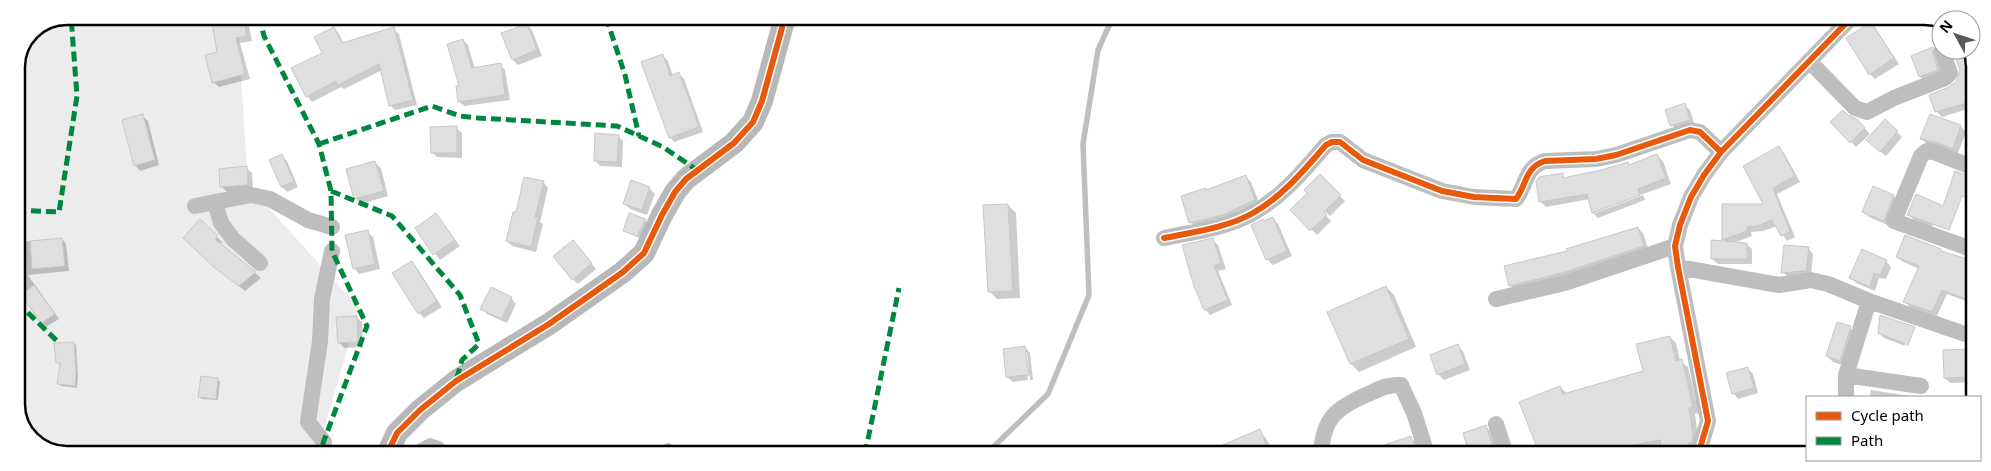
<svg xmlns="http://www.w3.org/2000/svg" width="1991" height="471" font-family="'Noto Sans',sans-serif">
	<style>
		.green { fill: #ececec }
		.shadow { fill: #0003 }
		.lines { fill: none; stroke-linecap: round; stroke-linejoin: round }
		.stream { stroke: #bfbfbf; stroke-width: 5.5 }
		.building { fill: #dfdfdf; stroke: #c7c7c7 }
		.lane { stroke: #bebebe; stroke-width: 8 }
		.street { stroke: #bebebe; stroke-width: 16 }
		.secondary { stroke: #b8b8b8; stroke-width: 22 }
		.quiet { stroke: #00873e; stroke-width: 5; stroke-dasharray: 10 5; stroke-linecap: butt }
		.cycleway-casing { stroke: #fff; stroke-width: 9 }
		.cycleway { stroke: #e8590c; stroke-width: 6 }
		.rim { fill: none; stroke: #000; stroke-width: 2.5 }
	</style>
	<rect width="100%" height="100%" fill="#fff"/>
	<path class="green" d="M67 16H237L248 185 359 308 317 454H57L29 438 17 410 16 67 31 31Z"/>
	<path class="shadow" d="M212 16H247L252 41 240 43 250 79 219 87 213 82 218 53Z
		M1871 23 1876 29 1899 64 1875 79 1870 74Z
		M527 25 532 30 542 56 518 65 513 60Z
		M334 28 339 34 344 44 393 29 399 34 417 105 395 110 390 105 382 70 344 89 341 87 312 102 307 96Z
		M463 40 468 45 475 69 500 65 505 70 510 100 464 106 460 102Z
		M1932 48 1938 53 1943 75 1926 82 1920 77 1912 56Z
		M1966 50H1969L1974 61V107L1942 117 1936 111 1950 88 1958 81Z
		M663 56 668 61 673 76 679 74 684 79 703 132 674 142 670 137Z
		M1684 105 1690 110 1695 126 1677 131 1672 125Z
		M1931 115 1961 126 1966 132 1958 153 1927 144 1922 139Z
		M142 116 148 121 159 165 140 171 135 165Z
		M1848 116 1857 120 1870 134 1856 147 1832 122Z
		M456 128 462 133V158L437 157 432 152Z
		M1897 132 1902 137 1886 156 1873 145Z
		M618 136 623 141 622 167 600 166 595 160Z
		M1779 148 1784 153 1800 182 1777 194 1795 237 1787 241 1777 226 1763 231 1751 232 1752 236 1734 243 1746 244 1752 249V264H1718L1712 259 1726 242 1724 240 1723 206 1766 205Z
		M281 155 287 161 298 187 287 192 282 187 270 161Z
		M1657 156 1663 161 1671 184 1595 211V213L1643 195 1645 200 1598 218 1593 213 1590 199 1546 207 1540 201 1562 175 1566 179 1601 171 1627 163 1630 166Z
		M375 163 381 168 388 196 361 204 356 199 348 170Z
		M246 168 252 173 253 190 227 192 222 187Z
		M1320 176 1345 201 1330 216 1320 207 1319 208 1331 221 1317 235 1292 210 1309 193Z
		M1246 177 1251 182 1260 205 1196 228 1190 222 1207 191Z
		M1971 179H1974V204L1968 201 1963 196Z
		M543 182 548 188 540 222 543 224 536 252 512 246 507 241 516 214Z
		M649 188 655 194 647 215 630 209 624 203Z
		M1893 196 1899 201 1890 226 1869 217 1863 211Z
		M1008 205 1016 213 1020 298 997 299 989 291Z
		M1938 208 1932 227 1914 220 1909 215Z
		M436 215 460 246 440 260 416 228Z
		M1272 218 1278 224 1292 256 1273 265 1267 259 1264 222Z
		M645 220 647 222 640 238 624 231Z
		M201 221 222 242 220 244 261 278 245 291 222 273 185 238Z
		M1638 228 1643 233 1649 251 1515 291 1510 285 1569 252Z
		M367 232 373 237 380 269 359 274 354 268Z
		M62 239 66 244 69 271 28 275 59 319 46 327 22 295H17L16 242Z
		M1213 240 1218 245 1226 269 1218 271 1232 305 1210 315 1205 309Z
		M578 247 596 269 578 284 573 279Z
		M1808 248 1813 254 1811 276 1788 278 1783 272Z
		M1941 250 1944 254 1974 263V304L1947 294 1937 316 1910 307 1905 302 1919 269 1902 261 1897 256Z
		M1886 261 1891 267 1886 279 1879 278 1875 291 1856 283 1851 277Z
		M412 262 417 268 442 307 424 318 419 313Z
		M1386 287 1394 295 1416 347 1359 372 1351 364 1328 312Z
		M511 298 516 304 507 323 487 314 482 308Z
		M356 317 362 322 363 347 344 348 339 342Z
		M1850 328 1855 333 1845 366 1833 362 1827 356Z
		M1879 333 1901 335 1905 346 1884 338Z
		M1670 337 1676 343 1680 361 1688 367 1699 413 1695 414 1699 443 1694 455H1664L1662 447 1618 455H1614L1612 452 1606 455H1541L1560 387 1566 393 1644 371Z
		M74 343 76 345 78 376 77 388 61 386 59 384 61 365 57 362Z
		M1457 346 1463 351 1470 370 1444 380 1438 374Z
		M1025 347 1030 353 1033 380H1030L1027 352H1025L1028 380 1013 382 1007 377Z
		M1969 350 1974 355V382L1950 383 1945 378Z
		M1747 368 1753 374 1758 393 1738 399 1733 393Z
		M218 380 220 382 218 400 202 399 199 396Z
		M1871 390 1910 396 1912 397H1870Z
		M1486 427 1490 431 1498 455 1471 454 1464 434Z
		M1259 431 1266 438 1274 454H1215L1214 451Z
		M1410 437 1416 443 1420 454H1382L1380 448Z"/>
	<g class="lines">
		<path class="stream" d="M986 454 1048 394 1089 295 1083 144 1098 50 1113 17"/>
	</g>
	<path class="building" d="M211 16H243L247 36 236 38 245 74 212 83 205 55 217 52Z
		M1871 22 1894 58 1869 75 1846 38Z
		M527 24 537 50 512 60 501 33Z
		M334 27 342 43 394 27 413 100 389 106 379 64 338 85 336 81 306 97 291 68 322 53 314 37Z
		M463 39 472 68 501 63 505 95 458 102 456 86H459L447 44Z
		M1933 47V53L1938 70 1919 77 1911 56Z
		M1962 50H1969L1974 61V101L1935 112 1929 95 1949 87 1957 80 1960 70 1954 54Z
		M663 54 670 76 679 72 699 127 669 138 641 62Z
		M1685 103 1690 120 1670 126 1665 110Z
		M1843 110 1848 115 1857 119 1865 128 1850 143 1830 122Z
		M143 114 155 160 134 166 122 120Z
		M1930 114 1961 125 1953 149 1938 143 1920 139Z
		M1885 119 1898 131 1880 152 1866 140Z
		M457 126V153H431L430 127Z
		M595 133 619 135 617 162 594 161Z
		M1779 146 1795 176 1773 188 1790 232 1781 236 1772 220 1757 226 1747 227V231L1722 240V204H1763L1743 166Z
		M282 154 294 181 281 187 269 160Z
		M1657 154 1666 178 1638 189 1640 195 1592 213 1587 194 1539 202 1536 181 1539 177 1563 173V178L1601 170 1628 162 1629 165Z
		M375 161 384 191 354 199 346 169Z
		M247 166 248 185 220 187 219 169Z
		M1955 171 1974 178V201L1962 196 1949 230 1907 215 1916 194 1943 206Z
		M1320 174 1341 195 1324 212 1327 215 1310 231 1290 210 1307 193 1304 190Z
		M1246 175 1255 200 1223 215 1189 223 1181 196 1206 188V190Z
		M524 177 544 181 535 217 538 218 531 247 506 241 513 212H516Z
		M631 180 650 187 642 210 623 204Z
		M1873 186 1894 195 1884 221 1862 212Z
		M1008 204 1013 291 988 292 983 205Z
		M436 213 455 240 433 255 415 228Z
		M629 213 646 219 637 236 623 231Z
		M1273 217 1287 251 1266 260 1251 225 1263 219 1264 221Z
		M200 219 218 236 215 239 256 272 239 286 215 268 183 238Z
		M1638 227 1644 246 1562 273 1509 286 1504 266 1567 251 1566 249Z
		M368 230 375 264 353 269 345 235Z
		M1905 235 1941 249V251L1974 261V302L1942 290 1932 312 1903 302 1919 266 1896 257Z
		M62 238 65 266 32 269 30 241Z
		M1213 238 1221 263 1214 266 1228 300 1204 310 1194 286 1182 245Z
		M573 240 592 263 572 280 553 256Z
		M1711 240 1747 243V259H1711Z
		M1784 245 1809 247 1806 271 1781 273Z
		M1862 249 1887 260 1880 275 1874 273 1870 287 1849 278Z
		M412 261 437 301 418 314 392 273Z
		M34 285 55 314 41 323 21 295Z
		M1386 286 1409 339 1350 364 1327 312Z
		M491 287 512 297 501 319 480 309Z
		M1880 315 1915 327 1908 345 1878 333Z
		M357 316 358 342 338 343 336 317Z
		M1837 322 1851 326 1840 361 1826 356Z
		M1670 336 1676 361 1682 359 1693 407 1689 408 1693 436 1691 443H1688V455H1662L1660 440 1607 450V446L1585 455H1540L1519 402 1560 386 1563 394 1643 371 1636 344Z
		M74 342 76 372 75 386 57 384 60 363H56L54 343Z
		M1458 344 1465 364 1437 375 1430 355Z
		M1025 346 1029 375 1006 377 1003 349Z
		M1970 349 1971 377 1944 378 1943 350Z
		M1748 367 1754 388 1732 394 1726 373Z
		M201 376 218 378 216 399 198 397Z
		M1486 425 1495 455 1469 454 1463 433Z
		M1260 429 1270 454H1202Z
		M1411 436 1417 454H1365L1364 452Z"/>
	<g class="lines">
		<path class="lane" d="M826 17 848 21 880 17
			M414 454 420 447 430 442 439 445 449 454
			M654 454 668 447"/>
		<path class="street" d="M1809 61 1855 108 1867 112 1894 98 1945 78 1950 73 1942 50
			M215 202 221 223 233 239 260 263
			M195 206 251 195 270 199 308 220 332 227
			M1164 238C1193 232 1227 228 1253 213 1282 197 1304 170 1326 145L1332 142H1340L1363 160 1442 191 1474 197 1516 199C1527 184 1525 167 1545 161L1596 159 1616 155 1690 130 1700 132 1721 152
			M1974 250 1894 221 1921 156 1927 151 1934 152 1974 168
			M1678 267 1779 285 1811 280 1828 284 1869 301 1965 334
			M1496 299 1565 283 1675 246
			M1846 375 1921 386
			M1846 397V375L1869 301
			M1496 424 1506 455
			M324 442 308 422 320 341 322 299 332 251
			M1321 454C1323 418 1336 408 1368 394 1379 389 1388 384 1401 385L1414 413 1427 454
			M1698 455 1708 421 1678 267 1675 246 1680 225 1691 197 1704 175 1721 152 1852 17"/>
		<path class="secondary" d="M387 454 397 433 420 410 456 381 549 324 623 272 644 253 662 215 675 192 686 179 734 143 753 122 762 101 785 17"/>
		<path class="quiet" d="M259 16 264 36 319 144 331 191 332 251 367 326 319 454
			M505 16C521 25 540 21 556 17
			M606 17 625 75 639 136
			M319 144 432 106 460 116 478 118 617 126 663 147 697 170
			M331 191 392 216 460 295 479 344 462 360 456 381
			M16 210 59 212 77 96 71 16
			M16 225 21 233 16 273
			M17 302 57 341
			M865 454 899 288"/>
		<defs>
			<path id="cycleway" d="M1164 238C1193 232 1227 228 1253 213 1282 197 1304 170 1326 145L1332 142H1340L1363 160 1442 191 1474 197 1516 199C1527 184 1525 167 1545 161L1596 159 1616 155 1690 130 1700 132 1721 152
				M387 454 397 433 420 410 456 381 549 324 623 272 644 253 662 215 675 192 686 179 734 143 753 122 762 101 785 17
				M1698 455 1708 421 1678 267 1675 246 1680 225 1691 197 1704 175 1721 152 1852 17"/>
		</defs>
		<use href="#cycleway" class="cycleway-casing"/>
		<use href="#cycleway" class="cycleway"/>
	</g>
	<path d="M0 0H1991V471H0ZM67 25H1924A42 42 0 0 1 1966 67V404A42 42 0 0 1 1924 446H67A42 42 0 0 1 25 404V67A42 42 0 0 1 67 25Z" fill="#fff" fill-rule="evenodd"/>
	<path class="rim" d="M67 25H1924A42 42 0 0 1 1966 67V404A42 42 0 0 1 1924 446H67A42 42 0 0 1 25 404V67A42 42 0 0 1 67 25Z"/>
	<rect x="1806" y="396" width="175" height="65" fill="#ffffff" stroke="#999999"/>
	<rect x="1816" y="412" width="25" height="8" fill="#e8590c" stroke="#999999"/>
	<text x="1851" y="421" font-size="15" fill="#000000">Cycle path</text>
	<rect x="1816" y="437" width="25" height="8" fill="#00873e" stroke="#999999"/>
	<text x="1851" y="446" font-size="15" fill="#000000">Path</text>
	<g transform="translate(1956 35) rotate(310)"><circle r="24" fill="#ffffff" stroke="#999999"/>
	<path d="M0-4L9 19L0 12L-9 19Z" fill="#595959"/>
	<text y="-8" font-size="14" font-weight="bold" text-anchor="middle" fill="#000000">N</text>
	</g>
</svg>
